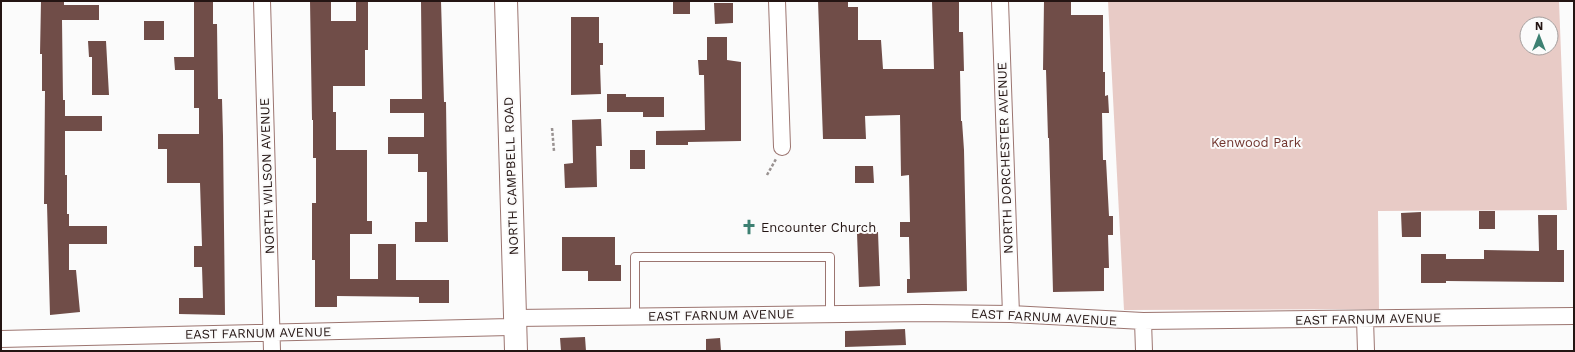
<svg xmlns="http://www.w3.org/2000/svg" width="1575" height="352" font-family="'Work Sans',sans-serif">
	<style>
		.green { fill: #e8cbc6; fill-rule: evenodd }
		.building { fill: #704d48 }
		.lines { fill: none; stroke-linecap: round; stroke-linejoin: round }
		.lane-casing { stroke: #9c7570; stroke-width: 10 }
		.street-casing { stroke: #9c7570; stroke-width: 18 }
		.secondary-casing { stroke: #9c7570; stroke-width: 24 }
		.path { stroke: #999291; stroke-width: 2.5; stroke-dasharray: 3 2; stroke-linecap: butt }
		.lane { stroke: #fff; stroke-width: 8 }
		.street { stroke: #fff; stroke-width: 16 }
		.secondary { stroke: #fff; stroke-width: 22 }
		.labels { text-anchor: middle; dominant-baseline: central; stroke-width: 4; stroke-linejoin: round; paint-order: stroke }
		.park-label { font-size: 13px; fill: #71362f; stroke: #fbfbfb }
		.street-label { font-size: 13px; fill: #241513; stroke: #fbfbfb }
		.poi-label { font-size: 13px; fill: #241513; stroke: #fbfbfb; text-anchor: start }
	</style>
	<rect width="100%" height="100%" fill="#fbfbfb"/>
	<path class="green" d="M1108 1H1559L1567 210 1378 211 1379 309 1124 310ZM1527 24H1551V48H1527Z"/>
	<path class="building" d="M41 1H64V5H99V20H62L63 100H65V116H102V131H65V175H67V214H69V226H107V244H69V270H76L80 312 50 315 47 204H44L45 91H42V54H40Z
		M194 1H213V24H217L218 99H222L223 136 225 315 179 314V298H203L202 267H194V246H202L200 183H167V149H158V134H199V108H194V70H175L174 57H194Z
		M310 1H331V21H356V1H368V50H365V86H333V112H336V150H367V221H372V234H350V279H378V244H396V280H449V303H419V297L337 296V307H315V260H312V203H316V158H313V120H312Z
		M421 1H441L444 102H446L448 242H415V222H427V172H418V154H388V137H424V113H390V99H422Z
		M673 1H690V14H673Z
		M818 1H848V7H858V40H881L883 69H934L932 2H959V32H963L964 71H960L961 121H962L964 150 967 291 907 293V279H910L909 237H900V222H910L909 175 901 176 900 115 865 116 866 139H823Z
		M1044 1H1071V15H1103V72H1105V96L1108 95 1109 113H1102L1103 160H1106L1109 216H1113V235H1108L1109 268H1104V291L1053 292 1049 138H1048L1046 70H1043Z
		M714 3H733V23L715 24Z
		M571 17H599V43H603V65H600L601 94 571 95Z
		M144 21H164V40H144Z
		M707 37H727V60L741 62V141L688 142V145H656V131L705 130 704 75H699L698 60H707Z
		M88 41H106L109 95H92V57H89Z
		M607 94H626V97H664V117H643V112H607Z
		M601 119 602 146H596L597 187 565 188 564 164 573 163 572 120Z
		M630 150H645V169H630Z
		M855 166H873L874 183H855Z
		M1479 211H1495V229H1479Z
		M1421 212V237H1402L1401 213Z
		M1538 215H1557V250H1564V282L1446 281V283H1421V254H1446V259H1484V250L1539 251Z
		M878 232 880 286 859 287 857 233Z
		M562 237H615V265H621V281H588V271H562Z
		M905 329 906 345 845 347V331Z
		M585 337 586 351H561L560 338Z
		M720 338 721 351H706V339Z"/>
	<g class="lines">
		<defs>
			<path id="lane" d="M635 317V257H830V313"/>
			<path id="street" d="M262 1 272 351
				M777 1 782 147
				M1000 1 1011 314
				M515 318 924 313 1011 314 1143 321 1574 316
				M1365 319 1366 351
				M1143 321 1144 351
				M1 339 515 327"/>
			<path id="secondary" d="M506 1 516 351"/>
		</defs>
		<use href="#lane" class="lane-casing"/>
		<use href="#street" class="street-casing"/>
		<use href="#secondary" class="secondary-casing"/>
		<path class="path" d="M552 128 554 151
			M767 175 776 159"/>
		<use href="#lane" class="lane"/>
		<use href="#street" class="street"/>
		<use href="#secondary" class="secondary"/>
	</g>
	<defs>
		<symbol id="church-bare" viewBox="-9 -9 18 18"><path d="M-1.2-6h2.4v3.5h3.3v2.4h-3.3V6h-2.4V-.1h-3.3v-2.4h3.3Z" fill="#3d8072" stroke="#fbfbfb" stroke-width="2.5" paint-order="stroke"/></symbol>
	</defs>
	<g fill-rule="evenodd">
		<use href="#church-bare" x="738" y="216" width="22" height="22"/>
	</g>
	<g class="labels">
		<g class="park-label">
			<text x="1256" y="142">Kenwood Park</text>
		</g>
		<g class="street-label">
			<text transform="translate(1005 158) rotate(-92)">NORTH DORCHESTER AVENUE</text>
			<text transform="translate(267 176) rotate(-92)">NORTH WILSON AVENUE</text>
			<text transform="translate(511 176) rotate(-92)">NORTH CAMPBELL ROAD</text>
			<text transform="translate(721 315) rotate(-1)">EAST FARNUM AVENUE</text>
			<text transform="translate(1044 317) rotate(3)">EAST FARNUM AVENUE</text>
			<text transform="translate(1368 319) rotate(-1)">EAST FARNUM AVENUE</text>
			<text transform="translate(258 333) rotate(-1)">EAST FARNUM AVENUE</text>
		</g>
		<g class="poi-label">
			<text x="761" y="227">Encounter Church</text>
		</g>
	</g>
	<rect width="1575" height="352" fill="none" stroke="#241513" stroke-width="4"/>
	<g transform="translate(1539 36)"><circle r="19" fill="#fbfbfb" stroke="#a59f9e"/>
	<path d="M0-3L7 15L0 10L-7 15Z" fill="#3d8072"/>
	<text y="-6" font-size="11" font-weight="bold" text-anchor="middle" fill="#241513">N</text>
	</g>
</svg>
